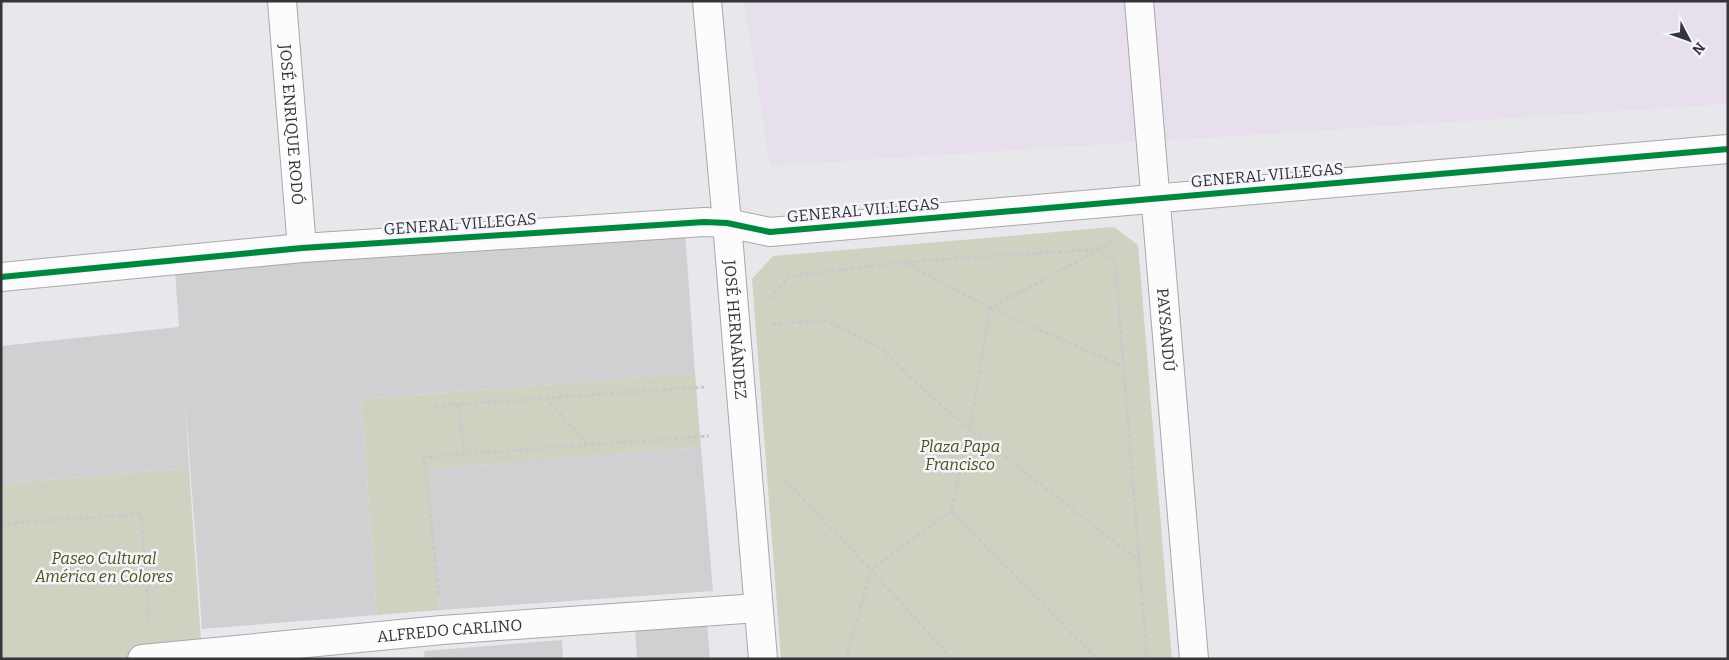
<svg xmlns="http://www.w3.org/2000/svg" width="1729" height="660" font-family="Bitter,serif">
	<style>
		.industrial { fill: #e7dfeb }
		.green { fill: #ced3c1 }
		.building { fill: #d0d0d3 }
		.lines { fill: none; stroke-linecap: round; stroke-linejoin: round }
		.minor-casing { stroke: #a8a8ac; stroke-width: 30 }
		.path { stroke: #c9c9cb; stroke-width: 3; stroke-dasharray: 4 2.5; stroke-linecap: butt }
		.minor { stroke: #fcfcfc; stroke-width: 28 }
		.cycleway-casing { stroke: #f4f4fc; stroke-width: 9 }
		.cycleway { stroke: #00873e; stroke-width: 6 }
		.labels { text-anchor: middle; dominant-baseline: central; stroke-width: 5; stroke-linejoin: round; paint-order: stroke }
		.street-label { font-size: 16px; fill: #353538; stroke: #f4f4fc }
		.park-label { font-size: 16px; font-style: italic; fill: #485513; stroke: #f4f4fc }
	</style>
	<rect width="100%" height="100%" fill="#e8e8ec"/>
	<path class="industrial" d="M744 1H1728V104L770 166Z"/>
	<path class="green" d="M1114 227 1138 245 1172 659H781L752 279 773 256Z
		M695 373 701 447 430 469 440 610 377 615 361 399Z
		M189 468 202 654 142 659H1V484Z"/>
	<path class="building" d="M685 231 695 373 361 399 377 615 202 629 185 398 189 468 1 484V346L179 327 175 272Z
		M701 447 713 591 440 610 429 469Z
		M707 623 710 659H637L635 628Z
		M562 640 563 659H425L424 651Z"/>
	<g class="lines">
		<defs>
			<g id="minor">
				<path id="s1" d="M282 1 302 248"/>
				<path id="s2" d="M707 1 727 223 763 659"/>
				<path id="s3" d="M1139 1 1194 659"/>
				<path d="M1 277 302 248 704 222 727 223 770 232 1728 149"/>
				<path id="s4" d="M142 659 442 630 758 608"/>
			</g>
		</defs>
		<use href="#minor" class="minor-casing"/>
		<path class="path" d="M905 263 990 308 1124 367
			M770 298 790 276 904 262 1100 249 1115 262 1147 659
			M772 324 826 320 883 350 926 392 970 429 1139 561
			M546 398 587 444
			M458 404 465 454
			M435 406 704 387
			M785 480 871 570 952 659
			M951 511 1097 659
			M1 524 141 514 149 622
			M439 595 424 457 709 436
			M846 659 871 570 951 511 970 429 990 308 1086 257 1114 240"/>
		<use href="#minor" class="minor"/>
		<defs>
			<path id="cycleway" d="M1 277 302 248 704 222 727 223 770 232 1728 149"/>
		</defs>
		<use href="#cycleway" class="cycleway-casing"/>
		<use href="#cycleway" class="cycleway"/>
	</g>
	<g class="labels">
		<g class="street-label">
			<text stroke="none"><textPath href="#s1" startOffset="124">JOSÉ ENRIQUE RODÓ</textPath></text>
			<text transform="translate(1267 175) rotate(-5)">GENERAL VILLEGAS</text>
			<text transform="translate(863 210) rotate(-5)">GENERAL VILLEGAS</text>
			<text transform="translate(460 224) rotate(-4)">GENERAL VILLEGAS</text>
			<text stroke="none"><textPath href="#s2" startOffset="330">JOSÉ HERNÁNDEZ</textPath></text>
			<text stroke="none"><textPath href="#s3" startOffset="330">PAYSANDÚ</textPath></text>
			<text stroke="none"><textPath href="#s4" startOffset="309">ALFREDO CARLINO</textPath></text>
		</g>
		<g class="park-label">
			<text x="960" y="446">Plaza Papa<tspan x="960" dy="18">Francisco</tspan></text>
			<text x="104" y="558">Paseo Cultural<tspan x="104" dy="18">América en Colores</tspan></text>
		</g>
	</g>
	<rect width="1729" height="660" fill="none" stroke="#353538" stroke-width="5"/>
	<g transform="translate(1689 40) rotate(131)" stroke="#f4f4fc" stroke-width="4" paint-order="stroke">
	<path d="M0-4L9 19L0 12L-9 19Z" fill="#353538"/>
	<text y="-8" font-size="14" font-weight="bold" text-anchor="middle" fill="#353538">N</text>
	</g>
</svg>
